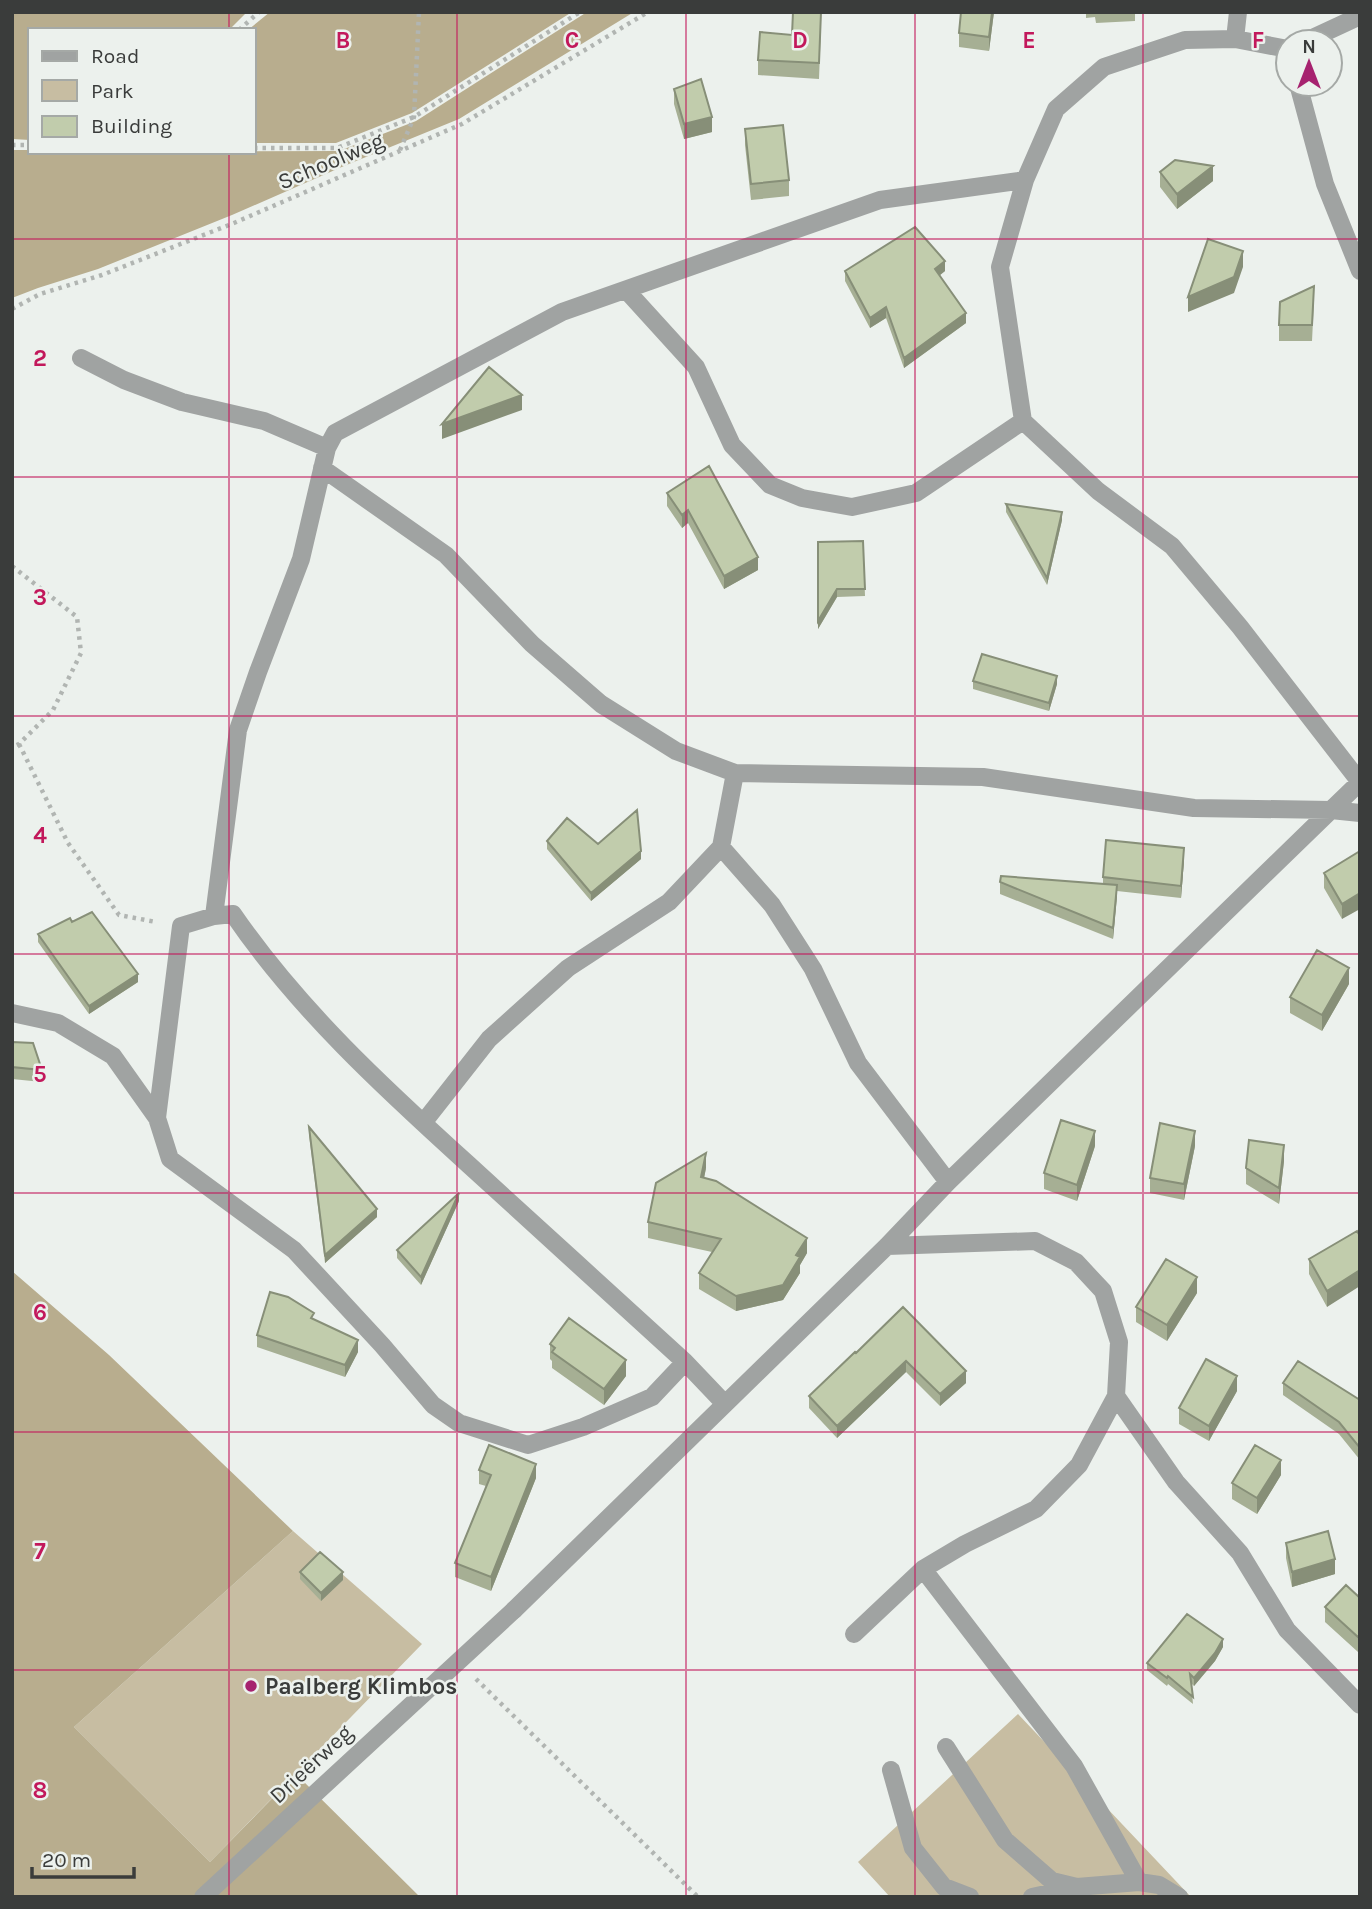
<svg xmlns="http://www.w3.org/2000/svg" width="1372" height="1909" font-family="Karla,sans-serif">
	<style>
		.green { fill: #c7bda2 }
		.forest { fill: #b8ad8e }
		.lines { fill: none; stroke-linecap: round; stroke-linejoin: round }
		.path { stroke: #b1b5b2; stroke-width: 4.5; stroke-dasharray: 3.5 5; stroke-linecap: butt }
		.lane { stroke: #a0a3a2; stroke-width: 18 }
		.street { stroke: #a0a3a2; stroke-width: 18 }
		.wall { fill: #a6af94 }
		.shaded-wall { fill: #878f78 }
		.building { fill: #c1ccac; stroke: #878f78; stroke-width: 2 }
		.grid { fill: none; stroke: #c2185b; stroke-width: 2; stroke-opacity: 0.55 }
		.poi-dot { fill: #a6226f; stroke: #ecf1ed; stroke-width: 2.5 }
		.labels { text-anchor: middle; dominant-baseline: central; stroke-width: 5; stroke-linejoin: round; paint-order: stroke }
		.street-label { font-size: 23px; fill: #3a3c3b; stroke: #ecf1ed }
		.poi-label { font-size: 23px; font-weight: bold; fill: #3a3c3b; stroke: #ecf1ed; text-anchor: start }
		.grid-label { font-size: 23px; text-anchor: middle; font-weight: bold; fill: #c2185b; stroke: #ecf1ed; stroke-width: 5; stroke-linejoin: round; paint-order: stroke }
	</style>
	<rect width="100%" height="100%" fill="#ecf1ed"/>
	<path class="green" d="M293 1531 422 1644 210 1862 74 1727Z
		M1018 1714 1191 1897H890L858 1862Z"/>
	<path class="forest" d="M12 12H247L229 30H30V140L12 139Z
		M270 12H572L412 113 336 143H254V30H248Z
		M587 12H634L459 119 344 166 232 215 98 269 38 288 12 298V150H30V152L339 151 416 121Z
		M12 1271 109 1355 293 1531 74 1727 210 1862 296 1774 420 1897H12Z"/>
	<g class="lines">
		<path class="path" d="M239 30 259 12
			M12 145H30
			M254 148H337L414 117 580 12
			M400 150 414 117 419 12
			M12 309 40 294 102 275 234 223 462 124 648 12
			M12 566 77 617 81 653 53 710 19 744 12 747
			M19 744 68 843 119 915 156 922
			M476 1679 698 1897"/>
		<path class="lane" d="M1235 39 1238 12
			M1304 42 1360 16
			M1298 84 1325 184 1360 271
			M626 290 696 367 732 445 770 485 802 498 852 507 916 493 1023 421
			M81 358 124 380 182 402 264 421 327 448
			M322 468 446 555 532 644 601 704 676 751 735 773 983 777 1194 808 1331 810 1360 782 1240 627 1172 546 1098 491 1023 421 1000 267 1025 180
			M735 773 721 847 772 905 813 969 858 1063 948 1182
			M214 916 238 730 258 672 301 559 327 448 335 433 562 312 880 200 1025 180 1056 109 1104 67 1185 40 1235 39 1288 49
			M12 1013 58 1023 113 1056 157 1118
			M423 1123 489 1039 568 968 669 902 721 847
			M887 1246 1035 1241 1076 1262 1103 1291 1119 1342 1116 1396 1176 1482 1240 1553 1287 1630 1360 1705
			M685 1362C613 1296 541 1231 469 1165 384 1088 298 1009 233 914L214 916 181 926 157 1118 170 1159 294 1250 382 1345 433 1405 459 1423 528 1445 583 1427 652 1397 685 1362 725 1404
			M923 1569 1074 1766 1139 1882 1159 1885 1179 1897
			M514 1610 887 1246 948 1182 1331 810 1360 813
			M854 1634 923 1569 965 1544 1036 1509 1079 1465 1116 1396
			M946 1747 1005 1840 1052 1881 1077 1887 1139 1882
			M891 1770 913 1848 944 1887 970 1897
			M1032 1897 1073 1888"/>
		<path class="street" d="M203 1897 514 1610"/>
	</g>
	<path class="wall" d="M961 12H994L989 51 959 47V33Z
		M1086 12H1135V21L1096 23 1095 17 1086 18Z
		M821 26 819 79 758 75V60L792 35Z
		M674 89 712 132 684 139 674 104Z
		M745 129 789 180V196L751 200 745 145Z
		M1160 172 1213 181 1177 209 1160 187Z
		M845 271H945L940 275 966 323 904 368 886 318 870 328 845 281Z
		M1314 301 1312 341H1279V325Z
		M667 493 758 570 724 589 688 523 682 528 667 506Z
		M1006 504 1062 520 1047 585 1006 512Z
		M863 541 865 596 837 597 818 629V542Z
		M973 681 1057 684 1049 711 973 689Z
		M547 841 598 844 641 859 591 901 547 849Z
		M1360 851 1342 919 1324 888V873Z
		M1184 860 1181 898 1117 891 1113 939 1000 894V882L1103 884V877Z
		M72 922 138 982 89 1014 38 942V934Z
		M1349 984 1322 1031 1290 1013V997Z
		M12 1042 42 1070V1082L12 1079Z
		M309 1127 377 1217 325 1263 309 1135Z
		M1095 1146 1077 1201 1044 1189V1173Z
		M1195 1146 1184 1200 1150 1193V1178Z
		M1284 1161 1279 1204 1246 1184V1168Z
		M706 1168 704 1178 807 1253 800 1265V1273L783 1300 736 1311 699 1289V1273L712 1252 648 1238V1222Z
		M459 1201 421 1285 397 1258V1250Z
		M1357 1231 1327 1307 1309 1274V1259Z
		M1197 1293 1167 1341 1136 1322V1307Z
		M903 1307 966 1383 940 1406 906 1372 837 1438 809 1408V1396L856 1353Z
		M314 1319 358 1352 345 1377 257 1347V1335Z
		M550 1344 626 1376 604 1405 552 1368V1361L550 1359Z
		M1283 1383 1360 1400V1460L1339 1434 1283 1395Z
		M1237 1391 1209 1441 1179 1424V1408Z
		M479 1470 536 1478 491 1591 455 1577V1563L486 1486 479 1484Z
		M1281 1475 1257 1514 1232 1499V1483Z
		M1286 1543 1335 1574 1292 1587 1286 1558Z
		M300 1572 343 1580 321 1601 300 1579Z
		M1360 1598V1650L1358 1652 1325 1622V1607Z
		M1223 1647 1215 1661 1194 1686 1191 1683 1193 1704 1168 1684 1167 1686 1147 1670V1663Z"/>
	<path class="shaded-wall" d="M992 12H994L989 51V37Z
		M712 117V132L684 139V124Z
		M1213 166V181L1177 209V194Z
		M1243 251V267L1234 293 1188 312V297Z
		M945 261V271L935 279V269Z
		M886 307V318L870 328V318Z
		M966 313V323L904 368V358Z
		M522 395V410L442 439V424Z
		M688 510V523L682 528V515Z
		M1062 512V520L1047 585V578Z
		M758 557V570L724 589V576Z
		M837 589V597L818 629V621Z
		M1057 676V684L1049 711V703Z
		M1184 848V860L1181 898V886Z
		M641 851V859L591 901V893Z
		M1117 885V897L1113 939V928Z
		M1360 893V909L1342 919V904Z
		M1349 968V984L1322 1031V1015Z
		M138 974V982L89 1014V1006Z
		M1095 1131V1146L1077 1201V1185Z
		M1195 1131V1146L1184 1200V1184Z
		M1284 1145V1161L1279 1204V1188Z
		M706 1153V1168L701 1193V1177Z
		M459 1193V1201L421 1285V1277Z
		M377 1209V1217L325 1263V1255Z
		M807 1238V1253L800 1265V1273L783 1300 736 1311V1296L796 1255Z
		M1360 1270V1286L1327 1307V1291Z
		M1197 1277V1293L1167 1341V1325Z
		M358 1340V1352L345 1377V1365Z
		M626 1360V1376L604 1405V1389Z
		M906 1361V1372L837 1438V1426Z
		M966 1371V1383L940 1406V1394Z
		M1237 1376V1391L1209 1441V1426Z
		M1281 1460V1475L1257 1514V1498Z
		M536 1464V1478L491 1591V1577Z
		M1335 1559V1574L1292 1587V1572Z
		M343 1572V1580L321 1601V1593Z
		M1360 1635V1650L1358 1652V1637Z
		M1223 1639V1647L1215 1661 1194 1686V1678Z"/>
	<path class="building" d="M793 12H821L819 63 758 60 760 32 792 35Z
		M961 12H992L989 37 959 33Z
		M701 79 712 117 684 124 674 89Z
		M783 125 789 180 751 184 745 129Z
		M1175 160 1213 166 1177 194 1160 172Z
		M915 227 945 261 935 269 966 313 904 358 886 307 870 318 845 271Z
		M1208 239 1243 251 1234 277 1188 297Z
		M1314 286 1312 325H1279L1280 302Z
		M489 367 522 395 442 424Z
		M709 466 758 557 724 576 688 510 682 515 667 493Z
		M1006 504 1062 512 1047 578Z
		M863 541 865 589H837L818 621V542Z
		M982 654 1057 676 1049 703 973 681Z
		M637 810 641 851 591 893 547 841 567 818 598 844Z
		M1106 840 1184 848 1181 886 1103 877Z
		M1360 851V893L1342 904 1324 873Z
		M1001 876 1117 885 1113 928 1000 882Z
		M92 912 138 974 89 1006 38 934 70 918 72 922Z
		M1317 950 1349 968 1322 1015 1290 997Z
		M12 1042 33 1043 42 1070 12 1067Z
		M1061 1120 1095 1131 1077 1185 1044 1173Z
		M1160 1123 1195 1131 1184 1184 1150 1178Z
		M309 1127 377 1209 325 1255Z
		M1249 1140 1284 1145 1279 1188 1246 1168Z
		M706 1153 701 1177 716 1181 807 1238 796 1255 800 1257 783 1285 736 1296 699 1273 721 1239 648 1222 656 1183Z
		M459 1193 421 1277 397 1250Z
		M1357 1231 1360 1236V1270L1327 1291 1309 1259Z
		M1166 1259 1197 1277 1167 1325 1136 1307Z
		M270 1292 288 1297 314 1313 311 1318 358 1340 345 1365 257 1335Z
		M903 1307 966 1371 940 1394 906 1361 837 1426 809 1396 855 1352 856 1353Z
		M569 1318 626 1360 604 1389 552 1352 555 1348 550 1344Z
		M1206 1359 1237 1376 1209 1426 1179 1408Z
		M1298 1361 1360 1400V1448L1339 1422 1283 1383Z
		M489 1445 536 1464 491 1577 455 1563 491 1475 479 1470Z
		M1255 1445 1281 1460 1257 1498 1232 1483Z
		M1328 1531 1335 1559 1292 1572 1286 1543Z
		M320 1552 343 1572 321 1593 300 1572Z
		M1346 1585 1360 1598V1635L1358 1637 1325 1607Z
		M1187 1614 1223 1639 1215 1653 1194 1678 1190 1674 1193 1697 1168 1676 1167 1678 1147 1663Z"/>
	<path class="grid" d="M229 12V30M457 12V1897M686 12V1897M915 12V1897M1143 12V1897M229 152V1897M12 239H1360M12 477H1360M12 716H1360M12 954H1360M12 1193H1360M12 1432H1360M12 1670H1360"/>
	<circle class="poi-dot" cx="251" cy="1686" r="7"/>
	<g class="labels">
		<g class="street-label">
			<text transform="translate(331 161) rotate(-23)">Schoolweg</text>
			<text transform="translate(311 1764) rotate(-43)">Drieërweg</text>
		</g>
		<g class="poi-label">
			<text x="265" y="1686">Paalberg Klimbos</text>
		</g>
	</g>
	<g class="grid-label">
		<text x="343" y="48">B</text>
		<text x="572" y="48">C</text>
		<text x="800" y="48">D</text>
		<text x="1029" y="48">E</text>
		<text x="1258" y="48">F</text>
		<text x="40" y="366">2</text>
		<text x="40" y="605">3</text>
		<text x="40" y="843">4</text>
		<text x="40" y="1082">5</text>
		<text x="40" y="1320">6</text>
		<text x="40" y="1559">7</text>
		<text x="40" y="1798">8</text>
	</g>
	<rect width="1372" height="1909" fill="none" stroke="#3a3c3b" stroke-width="28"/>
	<rect x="28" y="28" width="228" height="126" fill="#ecf1ed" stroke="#a5a9a6" stroke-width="2"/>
	<rect x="42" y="51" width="35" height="10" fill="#a0a3a2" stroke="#a5a9a6" stroke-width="2"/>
	<text x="91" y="63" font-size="21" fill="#3a3c3b">Road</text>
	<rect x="42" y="80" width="35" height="21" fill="#c7bda2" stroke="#a5a9a6" stroke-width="2"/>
	<text x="91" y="98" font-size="21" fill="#3a3c3b">Park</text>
	<rect x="42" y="116" width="35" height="21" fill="#c1ccac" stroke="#a5a9a6" stroke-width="2"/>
	<text x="91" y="133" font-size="21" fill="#3a3c3b">Building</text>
	<g transform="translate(1309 63)"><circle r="33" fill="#ecf1ed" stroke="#a5a9a6" stroke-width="2"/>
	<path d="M0-5L12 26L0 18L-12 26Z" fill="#a6226f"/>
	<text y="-10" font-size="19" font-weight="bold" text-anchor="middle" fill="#3a3c3b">N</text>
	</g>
	<path d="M32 1867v10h102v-10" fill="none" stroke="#3a3c3b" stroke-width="3.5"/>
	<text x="42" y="1867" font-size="21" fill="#3a3c3b" stroke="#ecf1ed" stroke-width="5" paint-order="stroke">20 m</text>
</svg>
